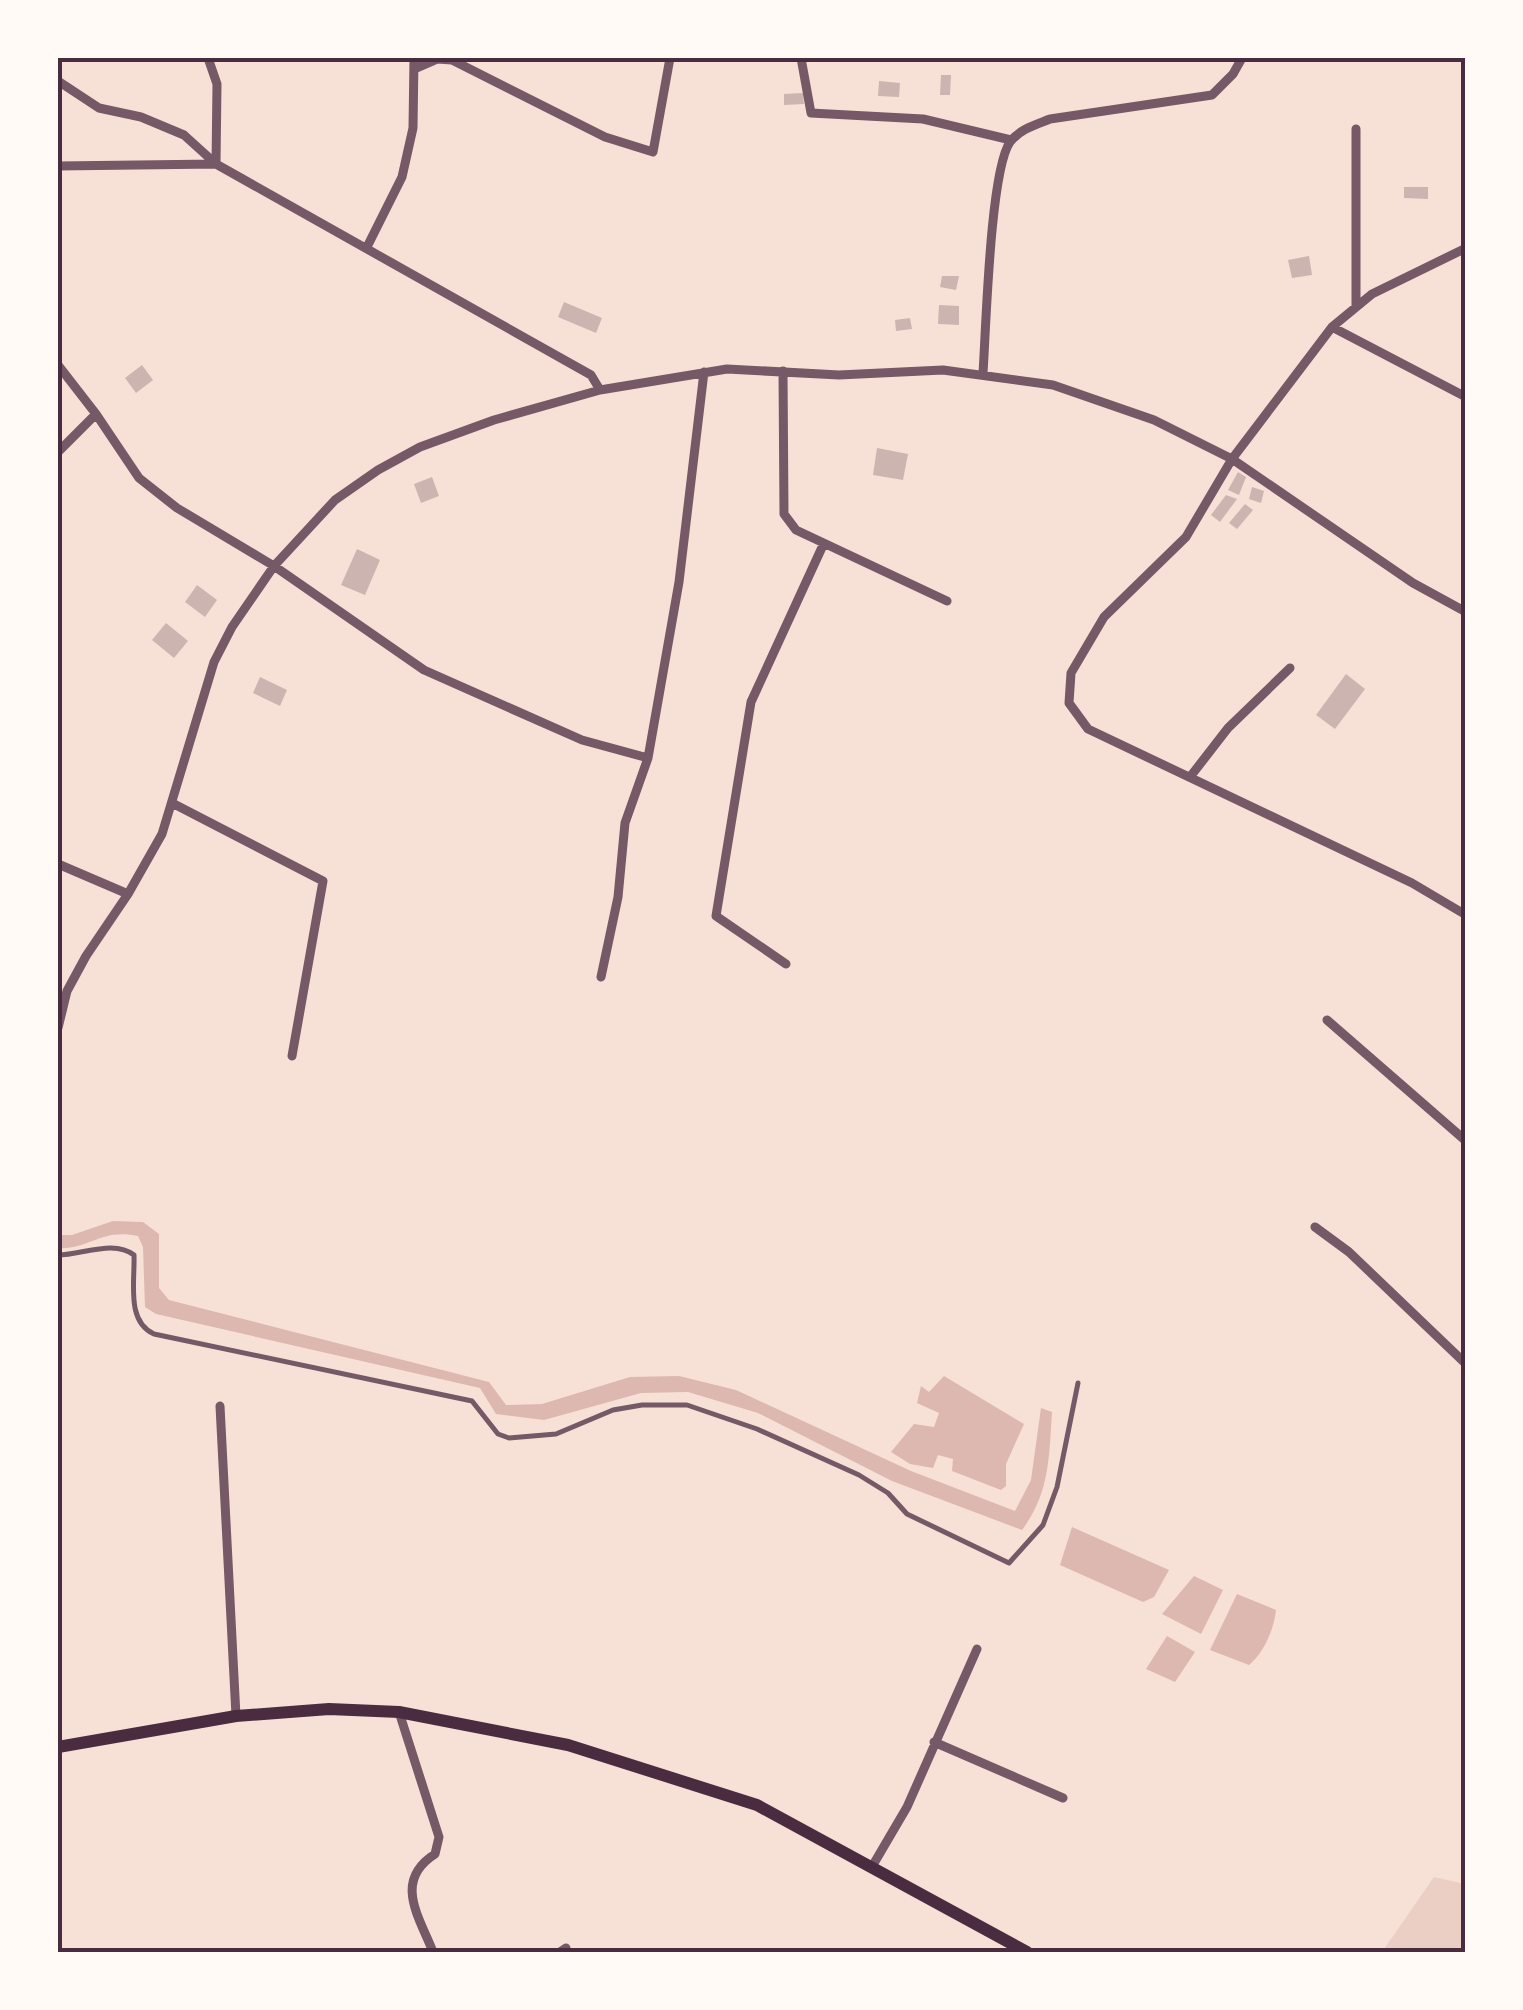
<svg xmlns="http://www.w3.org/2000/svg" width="1523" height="2010" font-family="Figtree,sans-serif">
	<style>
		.green { fill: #ebcfc5 }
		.water { fill: #dcb8b0 }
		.building { fill: #ccb4b1 }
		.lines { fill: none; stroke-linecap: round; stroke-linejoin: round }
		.service { stroke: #755966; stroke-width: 5 }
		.minor { stroke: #755966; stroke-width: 9 }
		.secondary { stroke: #4a2c40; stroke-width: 12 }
		.neatline { fill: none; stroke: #4a2c40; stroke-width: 4 }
	</style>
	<rect width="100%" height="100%" fill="#f7e1d7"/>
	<path class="green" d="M1434 1877 1465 1884V1952H1382Z"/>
	<path class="water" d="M113 1221 143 1222 159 1234V1288L169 1300 489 1382 506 1405 542 1404 630 1377 679 1376 736 1390 911 1471 1015 1511 1031 1480 1041 1408 1052 1412C1049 1456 1050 1493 1022 1530L892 1481 758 1413 688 1392 641 1393 544 1420 496 1414 480 1388 156 1314 145 1307 143 1247 138 1236C100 1228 89 1250 58 1248V1235H72Z
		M944 1376 1024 1424 1006 1464V1486L1001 1490 952 1471 953 1459 938 1455 933 1468 910 1464 891 1452 914 1424 934 1427 939 1413 917 1403 921 1386 929 1392Z
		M1072 1527 1169 1570 1154 1597 1143 1602 1060 1565Z
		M1194 1576 1223 1590 1201 1634 1162 1614Z
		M1237 1594 1276 1610C1274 1629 1264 1653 1249 1665L1210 1650Z
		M1167 1636 1195 1652 1175 1682 1146 1669Z"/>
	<path class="building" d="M941 75H951L950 95H940Z
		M879 81 900 83 899 97 878 96Z
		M803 93 804 104 784 105V94Z
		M1404 187H1428V199L1404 198Z
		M1309 256 1312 275 1292 278 1288 260Z
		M942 276H959L956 290 940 287Z
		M564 302 602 318 596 333 558 317Z
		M939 305 959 306V325L938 324Z
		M910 318 912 329 896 331 895 320Z
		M142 365 153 380 136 393 125 378Z
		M877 448 908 454 903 480 873 475Z
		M1238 472 1246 477 1239 495 1228 490Z
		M432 477 439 496 421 503 414 484Z
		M1252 487 1264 491 1261 503 1249 499Z
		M1226 495 1237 499 1220 522 1211 515Z
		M1245 504 1253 510 1237 529 1229 523Z
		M357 549 380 560 365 595 341 585Z
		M197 585 217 600 205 617 185 602Z
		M166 623 188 641 174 658 152 640Z
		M1346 674 1365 689 1335 729 1316 715Z
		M260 677 287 690 280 706 253 693Z"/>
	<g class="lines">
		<path class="service" d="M58 1255C82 1255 114 1239 134 1255 135 1283 126 1321 154 1334L472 1401 498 1434 509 1438 556 1434 613 1410 642 1405H687L757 1429 859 1475 888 1493 907 1514 1009 1563 1043 1525 1057 1487 1078 1383"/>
		<path class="minor" d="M208 58 217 84 216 164
			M801 58 811 113 923 119 1011 140
			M414 69 437 59 452 60 605 137 653 152 670 58
			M58 81 99 108 141 117 184 135 216 164 591 375 600 390
			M1356 129V307
			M58 166 216 164
			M367 247 402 177 413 128 414 58
			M1466 248 1372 294 1332 327 1232 459 1186 537 1104 617 1071 673 1069 703 1088 729 1412 883 1466 915
			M1332 327 1466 397
			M58 365 96 414 139 478 177 508 274 566 424 670 582 740 648 758
			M783 371 784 514 796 530 947 601
			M983 373C986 330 990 171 1010 142 1020 129 1035 125 1050 119L1212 95 1233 74 1242 58
			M58 452 96 414
			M1190 777 1228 728 1290 668
			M174 804 323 881 292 1056
			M58 864 128 894
			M786 964 716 916 751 702 824 543
			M601 977 618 897 625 823 648 758 679 582 704 372
			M1327 1020 1466 1141
			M58 1028 67 991 86 956 128 894 162 834 214 662 232 627 274 566 335 500 378 470 420 447 494 420 600 390 727 369 839 375 943 370 1053 385 1154 420 1232 459 1413 583 1466 612
			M1315 1227 1349 1252 1466 1364
			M220 1406 236 1716
			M399 1712 439 1837 435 1854C393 1881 419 1916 433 1952
			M934 1742 1063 1798
			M873 1865 907 1807 977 1649
			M560 1952 566 1948"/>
		<path class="secondary" d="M58 1747 236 1716 329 1709 399 1712 568 1745 757 1805 1027 1952"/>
	</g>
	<rect width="1523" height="2010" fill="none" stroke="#fffaf5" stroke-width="120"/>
	<rect x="60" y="60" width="1403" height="1890" class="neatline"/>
</svg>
